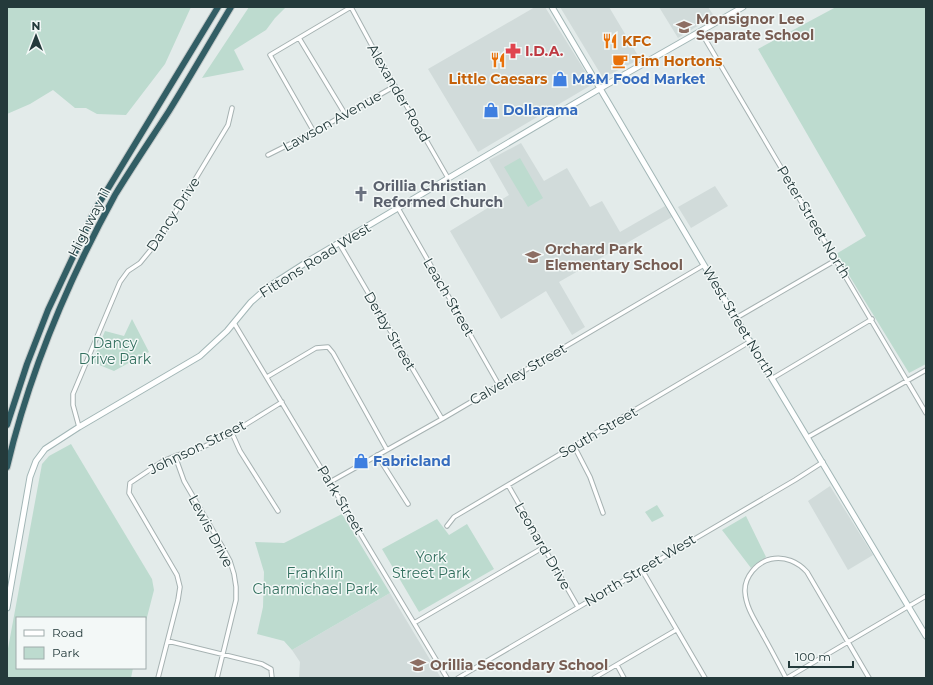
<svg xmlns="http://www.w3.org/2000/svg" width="933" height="685" font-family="Montserrat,sans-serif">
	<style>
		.built { fill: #d1dbda }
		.green { fill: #bddbcf }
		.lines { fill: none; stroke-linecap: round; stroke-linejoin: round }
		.street-casing { stroke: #a6b2b2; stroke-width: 5.5 }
		.secondary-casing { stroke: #a2b6b6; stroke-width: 7 }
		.highway-casing { stroke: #c2c8c8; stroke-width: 8 }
		.street { stroke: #fff; stroke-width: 3.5 }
		.secondary { stroke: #fff; stroke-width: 5 }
		.highway { stroke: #325e65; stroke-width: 6 }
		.labels { text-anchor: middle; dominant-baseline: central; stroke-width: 3; stroke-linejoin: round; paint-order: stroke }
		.education-label { font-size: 14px; font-weight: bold; fill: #785e54; stroke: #f3f8f7; text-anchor: start }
		.food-label { font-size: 14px; font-weight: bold; fill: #c56008; stroke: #f3f8f7; text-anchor: start }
		.health-label { font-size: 14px; font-weight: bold; fill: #be3a42; stroke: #f3f8f7; text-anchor: start }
		.shop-label { font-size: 14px; font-weight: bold; fill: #366cbe; stroke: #f3f8f7; text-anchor: start }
		.street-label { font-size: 14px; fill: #243a3b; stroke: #f3f8f7 }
		.worship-label { font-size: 14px; font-weight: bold; fill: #5b616d; stroke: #f3f8f7; text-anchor: start }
		.park-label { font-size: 14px; fill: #326f5e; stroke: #f3f8f7 }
	</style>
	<rect width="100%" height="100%" fill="#e3ebea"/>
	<path class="built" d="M535 7H545L593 84 478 152 428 69Z
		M560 7H609L640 59 603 78Z
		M659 7H708L714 16 678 38Z
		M521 143 544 181 567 168 590 207 602 201 620 232 665 206 672 217 559 282 585 327 572 335 546 291 501 319 450 231 509 195 489 160Z
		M715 186 728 206 691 228 678 207Z
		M830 486 873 555 848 570 808 501Z
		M390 593 441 678H299L300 662 292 650Z"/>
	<path class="green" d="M7 7H191L165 64 126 115 97 114 86 108H75L53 90 30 104 7 114Z
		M249 7H286L275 18 266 30 234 50 244 70 202 78Z
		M836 7H926V364L909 373 836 254 866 236 758 49Z
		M520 158 543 198 528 207 504 167Z
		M132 319 149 352 114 371 92 362 105 331 124 336Z
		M71 444 152 579 154 590 145 625V618H17V668H133L131 678H7V654L42 464 49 456Z
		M657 505 664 516 652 522 645 512Z
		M342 514 390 593 292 650 284 641 257 634 263 607 264 572 255 542 284 543Z
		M746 516 766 557 751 568 722 530Z
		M437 519 449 535 467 524 494 569 419 612 382 549Z"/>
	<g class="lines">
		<defs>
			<path id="street" d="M351 7 371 44 448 178
				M701 32 926 413
				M299 38 345 114
				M314 132 270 55 351 7
				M268 155 314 132 395 86
				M398 208 499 385
				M339 243 442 419
				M736 318 836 260
				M234 323 447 678
				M267 377 316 348 328 347 333 353 387 450
				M773 378 872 319
				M79 427 73 405V394L120 282 128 271 140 263 158 241 228 125 232 108
				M232 433 240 451 278 511
				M808 437 926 370
				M574 446 590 477 603 513
				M377 455 408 504
				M175 456 184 481 223 548 230 561 234 574 236 587V600L217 678
				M330 482 442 419 704 265
				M508 485 578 607
				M447 526 454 517 751 341
				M642 570 705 678
				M414 623 544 547
				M168 641 262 664 271 669 272 678
				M617 665 624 678
				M158 678 178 600 180 587 177 575 129 493 130 483 163 461 175 456 201 448 232 433 282 402
				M458 678 795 480 823 462
				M594 678 676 630
				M786 678C779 665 772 651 764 637 757 623 746 609 745 592 744 577 757 562 771 559 785 556 798 562 807 572L869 678
				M787 678 926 596"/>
			<path id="secondary" d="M552 7 704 265 926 636
				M7 608 30 477 36 461 45 449 79 427 200 356 227 331 251 302 268 287 310 260 606 85 743 7"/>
			<path id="highway" d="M7 425 27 364 48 310 95 210 218 7
				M7 467C29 374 69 279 115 195 132 167 151 139 169 111 190 77 210 42 231 7"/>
		</defs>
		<use href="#street" class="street-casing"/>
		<use href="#secondary" class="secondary-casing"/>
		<use href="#highway" class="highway-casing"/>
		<use href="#street" class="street"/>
		<use href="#secondary" class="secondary"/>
		<use href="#highway" class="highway"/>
	</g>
	<defs>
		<symbol id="school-bare" viewBox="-9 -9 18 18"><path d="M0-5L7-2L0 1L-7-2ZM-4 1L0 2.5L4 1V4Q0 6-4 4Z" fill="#8d6e63" stroke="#f3f8f7" stroke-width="2.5" paint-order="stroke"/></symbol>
		<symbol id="restaurant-bare" viewBox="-9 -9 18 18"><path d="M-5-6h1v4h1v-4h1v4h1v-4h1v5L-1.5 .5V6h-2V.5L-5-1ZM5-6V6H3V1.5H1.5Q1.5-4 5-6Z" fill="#e8710a" stroke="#f3f8f7" stroke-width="2.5" paint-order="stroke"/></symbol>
		<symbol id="pharmacy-bare" viewBox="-9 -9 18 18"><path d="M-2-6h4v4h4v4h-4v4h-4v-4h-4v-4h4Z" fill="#e0444e" stroke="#f3f8f7" stroke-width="2.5" paint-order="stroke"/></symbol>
		<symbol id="cafe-bare" viewBox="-9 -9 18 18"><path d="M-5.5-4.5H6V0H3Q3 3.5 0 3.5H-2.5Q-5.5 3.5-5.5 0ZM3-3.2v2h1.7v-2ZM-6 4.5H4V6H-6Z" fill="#e8710a" stroke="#f3f8f7" stroke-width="2.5" paint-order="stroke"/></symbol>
		<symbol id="shop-bare" viewBox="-9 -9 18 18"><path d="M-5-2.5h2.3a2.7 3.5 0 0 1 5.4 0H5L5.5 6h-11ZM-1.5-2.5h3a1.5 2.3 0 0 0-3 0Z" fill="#3f7fe0" stroke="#f3f8f7" stroke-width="2.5" paint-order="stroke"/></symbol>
		<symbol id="church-bare" viewBox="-9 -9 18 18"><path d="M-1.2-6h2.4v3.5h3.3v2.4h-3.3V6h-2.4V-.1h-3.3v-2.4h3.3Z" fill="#6b7280" stroke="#f3f8f7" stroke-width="2.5" paint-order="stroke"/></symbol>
	</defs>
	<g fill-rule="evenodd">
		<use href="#school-bare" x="673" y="16" width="22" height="22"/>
		<use href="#restaurant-bare" x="599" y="30" width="22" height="22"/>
		<use href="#pharmacy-bare" x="502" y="40" width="22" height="22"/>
		<use href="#restaurant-bare" x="487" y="49" width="22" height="22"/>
		<use href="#cafe-bare" x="609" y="50" width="22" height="22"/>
		<use href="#shop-bare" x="549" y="68" width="22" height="22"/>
		<use href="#shop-bare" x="480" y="99" width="22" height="22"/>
		<use href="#church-bare" x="350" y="183" width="22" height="22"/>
		<use href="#school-bare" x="522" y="246" width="22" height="22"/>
		<use href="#shop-bare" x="350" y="450" width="22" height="22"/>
		<use href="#school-bare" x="407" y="654" width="22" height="22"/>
	</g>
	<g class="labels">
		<g class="education-label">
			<text x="696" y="19">Monsignor Lee<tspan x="696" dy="16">Separate School</tspan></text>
			<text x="545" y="249">Orchard Park<tspan x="545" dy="16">Elementary School</tspan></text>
			<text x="430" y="665">Orillia Secondary School</text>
		</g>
		<g class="food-label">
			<text x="622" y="41">KFC</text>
			<text x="632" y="61">Tim Hortons</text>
			<text x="498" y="79" text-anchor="middle">Little Caesars</text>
		</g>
		<g class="health-label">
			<text x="525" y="51">I.D.A.</text>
		</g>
		<g class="shop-label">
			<text x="572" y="79">M&amp;M Food Market</text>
			<text x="503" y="110">Dollarama</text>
			<text x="373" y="461">Fabricland</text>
		</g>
		<g class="street-label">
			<text transform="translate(399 93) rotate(60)">Alexander Road</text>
			<text transform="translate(332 121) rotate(-29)">Lawson Avenue</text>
			<text transform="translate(173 214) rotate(-57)">Dancy Drive</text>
			<text transform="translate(89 222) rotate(-63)">Highway 11</text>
			<text transform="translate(814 222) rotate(59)">Peter Street North</text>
			<text transform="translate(315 260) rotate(-32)">Fittons Road West</text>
			<text transform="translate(449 297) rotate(60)">Leach Street</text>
			<text transform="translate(739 322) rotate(59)">West Street North</text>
			<text transform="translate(390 331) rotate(60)">Derby Street</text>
			<text transform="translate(518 374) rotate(-30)">Calverley Street</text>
			<text transform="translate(598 432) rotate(-30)">South Street</text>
			<text transform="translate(197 447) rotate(-26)">Johnson Street</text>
			<text transform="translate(341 500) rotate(59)">Park Street</text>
			<text transform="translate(211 531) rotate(62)">Lewis Drive</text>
			<text transform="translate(543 546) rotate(60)">Leonard Drive</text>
			<text transform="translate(640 570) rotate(-31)">North Street West</text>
		</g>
		<g class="worship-label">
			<text x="373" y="186">Orillia Christian<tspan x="373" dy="16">Reformed Church</tspan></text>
		</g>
		<g class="park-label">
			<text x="115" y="343">Dancy<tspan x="115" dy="16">Drive Park</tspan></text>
			<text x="431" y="557">York<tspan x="431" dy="16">Street Park</tspan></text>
			<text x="315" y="573">Franklin<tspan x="315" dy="16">Charmichael Park</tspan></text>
		</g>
	</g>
	<rect width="933" height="685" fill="none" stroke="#243a3b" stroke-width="16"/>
	<rect x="16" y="617" width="130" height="52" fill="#f3f8f7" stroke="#a0acac"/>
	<rect x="24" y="630" width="20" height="6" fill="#ffffff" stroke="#a0acac"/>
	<text x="52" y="637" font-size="12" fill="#243a3b">Road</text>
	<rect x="24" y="647" width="20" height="12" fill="#bddbcf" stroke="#a0acac"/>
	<text x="52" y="657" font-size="12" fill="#243a3b">Park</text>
	<g transform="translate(36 36)" stroke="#f3f8f7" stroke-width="3" paint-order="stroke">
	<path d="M0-3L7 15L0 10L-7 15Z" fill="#243a3b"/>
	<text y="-6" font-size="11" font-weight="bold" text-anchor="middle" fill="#243a3b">N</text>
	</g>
	<path d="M789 661v6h64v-6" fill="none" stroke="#243a3b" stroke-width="2"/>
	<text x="795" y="661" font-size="12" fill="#243a3b" stroke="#f3f8f7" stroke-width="3" paint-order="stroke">100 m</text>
</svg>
